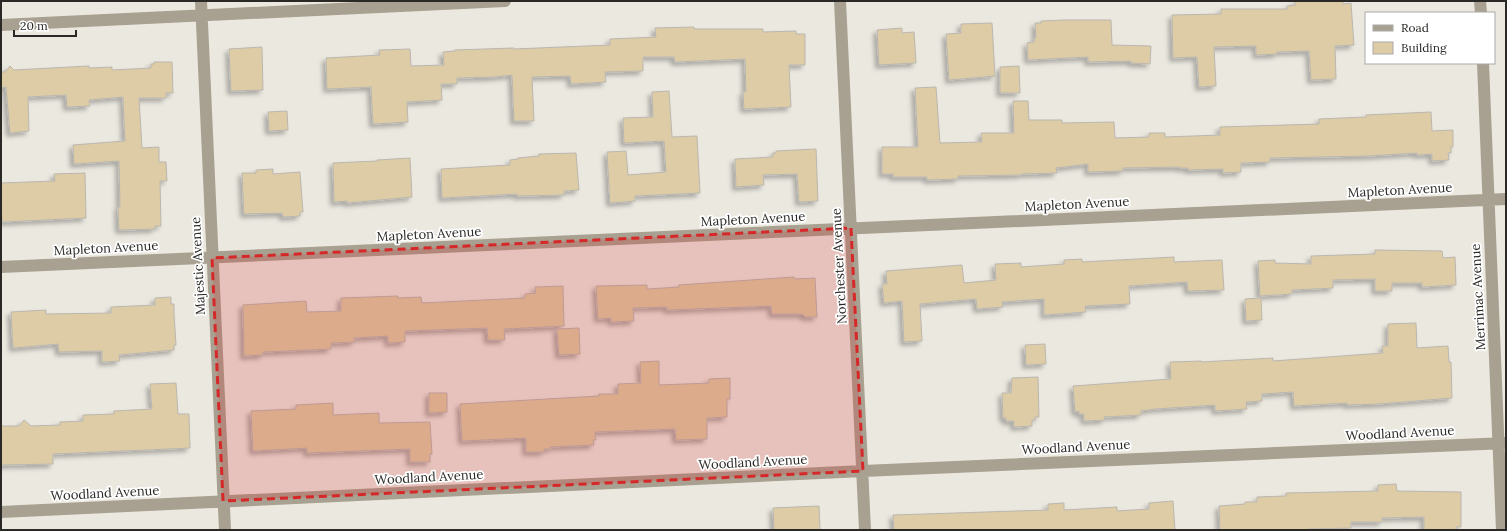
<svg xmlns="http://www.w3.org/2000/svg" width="1507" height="531" font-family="Lora,serif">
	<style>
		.building { fill: #decca6; stroke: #bab7af; filter: url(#shadow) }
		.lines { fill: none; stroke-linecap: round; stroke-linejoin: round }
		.minor { stroke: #a8a090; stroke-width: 12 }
		.marked { fill: #d62828; fill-opacity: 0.2; stroke: #d62828; stroke-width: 3; stroke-dasharray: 8 5; stroke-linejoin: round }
		.labels { text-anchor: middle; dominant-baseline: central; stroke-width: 3.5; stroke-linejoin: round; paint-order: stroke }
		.street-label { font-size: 13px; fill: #2a2926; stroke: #fff }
	</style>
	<defs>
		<filter id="shadow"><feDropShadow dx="-3.5" dy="3.5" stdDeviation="2" flood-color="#0004"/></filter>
	</defs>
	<rect width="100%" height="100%" fill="#ebe8e0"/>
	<path class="building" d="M1295 1H1343V4L1351 3 1354 45 1335 46 1336 79 1311 80 1309 51 1277 52V54L1256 55V46L1214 47 1216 86 1199 87 1197 57 1173 58 1172 15 1221 14V9H1287V6L1295 5Z
		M1064 20H1111L1112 45 1151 46 1150 64 1131 63V61L1088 62V57L1028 60 1027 43 1034 42V38H1036L1035 23H1041V21Z
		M992 23 995 76 949 80 946 34 961 33V24Z
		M694 27V29H763V32L796 31V34H805V65H789L791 107 744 109 743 92H746L745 59 675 62 674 57H643V71L605 72 606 82 571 84 570 76 532 77 534 121H514L512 75 494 77 457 78V84H441L442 100 407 102 408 122 373 124 371 87 327 89 326 58 380 55 379 50 410 49 411 66 444 65 443 52 455 51V50L514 48V49L610 45V39L656 37 655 28Z
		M902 28V33L914 32 916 63 879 65 877 30Z
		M262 47 263 90 231 91 229 49Z
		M154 62H172L173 93H166V98H139L142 148 159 147V162H166L167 181H160L161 226H155V229L119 230 118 207H120L119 161 74 164 73 145 125 141 123 97 89 100 90 106 67 107 66 95 28 97 29 131 10 133 6 87 1 88V72H5L10 66 14 70 89 66V68L112 67V70L151 68V64H154Z
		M1019 66 1020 93H1000V67Z
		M936 87 940 143 982 142 981 133H1014L1013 101H1028L1029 120H1062V123L1114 122 1115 138 1149 137V133H1165V137L1220 135V127L1319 124V119L1366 117V115L1431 112 1432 131 1453 130V147H1451V153H1448L1449 160 1432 161V154L1417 155V153L1368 156 1270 158V162L1241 163V172L1223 173V169L1188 170V168H1179V167L1123 168V171L1088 172V164L1056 168 1057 173 1021 174V175L958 176V179L927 180V177H893V174H882V147H918L915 88Z
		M669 91 672 137 697 136 700 193 635 196V201L610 203 607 152 626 151 628 175 666 172 664 141 624 143 623 118 653 117 652 92Z
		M287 111 288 130 269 131 268 112Z
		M816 149 818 201 799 202 797 174 763 175 764 185 736 187 735 159 773 157V153H776V151Z
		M576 153 579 190 564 191V195L517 196V194L442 198 441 169 510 165V160L518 159V158L539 156V154Z
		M410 158 412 197 347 203V201L334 202 333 163 377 161V160Z
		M273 169V174L300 172 303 212H300V216L283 217 282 213 244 214 242 173H256V170Z
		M85 173 86 218 2 222V217H1V183L55 181 54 174Z
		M1375 250 1442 251 1443 258 1455 257 1456 285 1422 287V283H1392V291H1375V279L1333 280V288L1292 290V294L1260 296 1258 261 1275 260V263L1311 264V256L1375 254Z
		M1174 257V262L1222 260 1224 290 1188 291 1187 282 1129 286 1130 304 1085 306 1086 312 1044 315V299L1002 302 1003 307 977 309 976 299 920 304 922 341 904 342 902 301 884 303 882 284H887L886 271 962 265 964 283 996 280 995 264 1021 263V267L1064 264V260L1082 259V262Z
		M794 277V279L815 278 817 317H805L802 314H772L771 306 667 310V307L633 308 634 321 611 322V318L598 319 596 286 647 285V289L679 287V285Z
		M563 286 564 326 504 329 505 340H488L487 328 405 331V342L388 343V336L354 338 355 342 331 343V349L263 352V355L244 356 243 305 306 301 307 312 341 311V298L398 296V298L421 297 422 303 525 298V294L536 293 535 287Z
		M171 297V304H174V314L176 345H174V350L119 355 120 361 102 362V351L59 352 58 344 13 348 11 312 46 310V314L111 313V307L155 305V298Z
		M1261 298 1262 320 1246 321 1245 299Z
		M1416 323 1417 348 1448 346 1449 362H1451L1452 398 1378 404 1347 405V403L1294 406 1293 392 1262 394V401L1246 402 1247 409 1215 411V405L1155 409 1141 411V415L1104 417 1105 420 1084 421V414H1079V411L1075 412 1073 386 1171 379 1170 362 1201 361V362L1273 358V361L1383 353 1382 346H1388V324Z
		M579 328 580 354 559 355 557 329Z
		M1045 344 1046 364 1026 365 1025 345Z
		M659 361V385L709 383V379L730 378V399H727V417L707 418V439L676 440 675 429 595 432 596 440H593L594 445 550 447 551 449H544V452H526V438L462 441 460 404 599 396V394H618V384L641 383 640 362Z
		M1038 377 1039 417H1035V420H1032V426L1014 427V421H1006V418H1003L1002 393H1011L1012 378Z
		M176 383 178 414H189L190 448 53 454V464L1 465V426H19L24 420 31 426 60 425V422L83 421V415L114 414V411L152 409 150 384Z
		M429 393H447V412L429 413Z
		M333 403V415L379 413V423L430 422 432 454H430V462H410V449L307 453V448L253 451 251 411 296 409V405Z
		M1396 484 1397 491 1461 492V527H1456V530H1424V517L1382 518V522H1351V528L1308 529V530H1220L1219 506 1245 504V502H1257V497L1286 496V493L1378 491V485Z
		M1173 501 1175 530H894L893 515 1048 510V504L1064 503V510L1117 507V511L1149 509V503Z
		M819 506 820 530H774L773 508Z"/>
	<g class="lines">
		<path class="minor" d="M201 1 225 530
			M840 1 865 530
			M1480 1 1481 13
			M1 25 505 1
			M1483 63 1502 530
			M1 267 1506 199
			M1 512 863 471 1506 443"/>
	</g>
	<path class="marked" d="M851 228 863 471 223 501 212 258Z"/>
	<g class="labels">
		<g class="street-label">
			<text transform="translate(1400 190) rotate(-3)">Mapleton Avenue</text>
			<text transform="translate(1077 204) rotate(-3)">Mapleton Avenue</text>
			<text transform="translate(753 219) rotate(-3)">Mapleton Avenue</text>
			<text transform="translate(429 234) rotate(-3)">Mapleton Avenue</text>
			<text transform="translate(106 248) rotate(-3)">Mapleton Avenue</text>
			<text transform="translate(198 266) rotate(-93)">Majestic Avenue</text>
			<text transform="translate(839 266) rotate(-93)">Norchester Avenue</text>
			<text transform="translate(1478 297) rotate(-93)">Merrimac Avenue</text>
			<text transform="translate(1400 433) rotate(-3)">Woodland Avenue</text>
			<text transform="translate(1076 447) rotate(-3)">Woodland Avenue</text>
			<text transform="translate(753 462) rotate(-3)">Woodland Avenue</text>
			<text transform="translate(429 477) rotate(-3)">Woodland Avenue</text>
			<text transform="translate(105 493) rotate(-3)">Woodland Avenue</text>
		</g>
	</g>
	<rect width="1507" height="531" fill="none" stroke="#2a2926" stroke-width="4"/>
	<rect x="1365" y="12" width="130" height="52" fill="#ffffff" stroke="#aaa9a8"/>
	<rect x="1373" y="25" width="20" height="6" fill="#a8a090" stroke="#aaa9a8"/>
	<text x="1401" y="32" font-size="12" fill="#2a2926">Road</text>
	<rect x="1373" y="42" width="20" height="12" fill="#decca6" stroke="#aaa9a8"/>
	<text x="1401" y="52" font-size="12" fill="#2a2926">Building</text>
	<path d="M14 30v6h62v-6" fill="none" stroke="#2a2926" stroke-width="2"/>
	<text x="20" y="30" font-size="12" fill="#2a2926" stroke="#ffffff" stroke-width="3" paint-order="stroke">20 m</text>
</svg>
